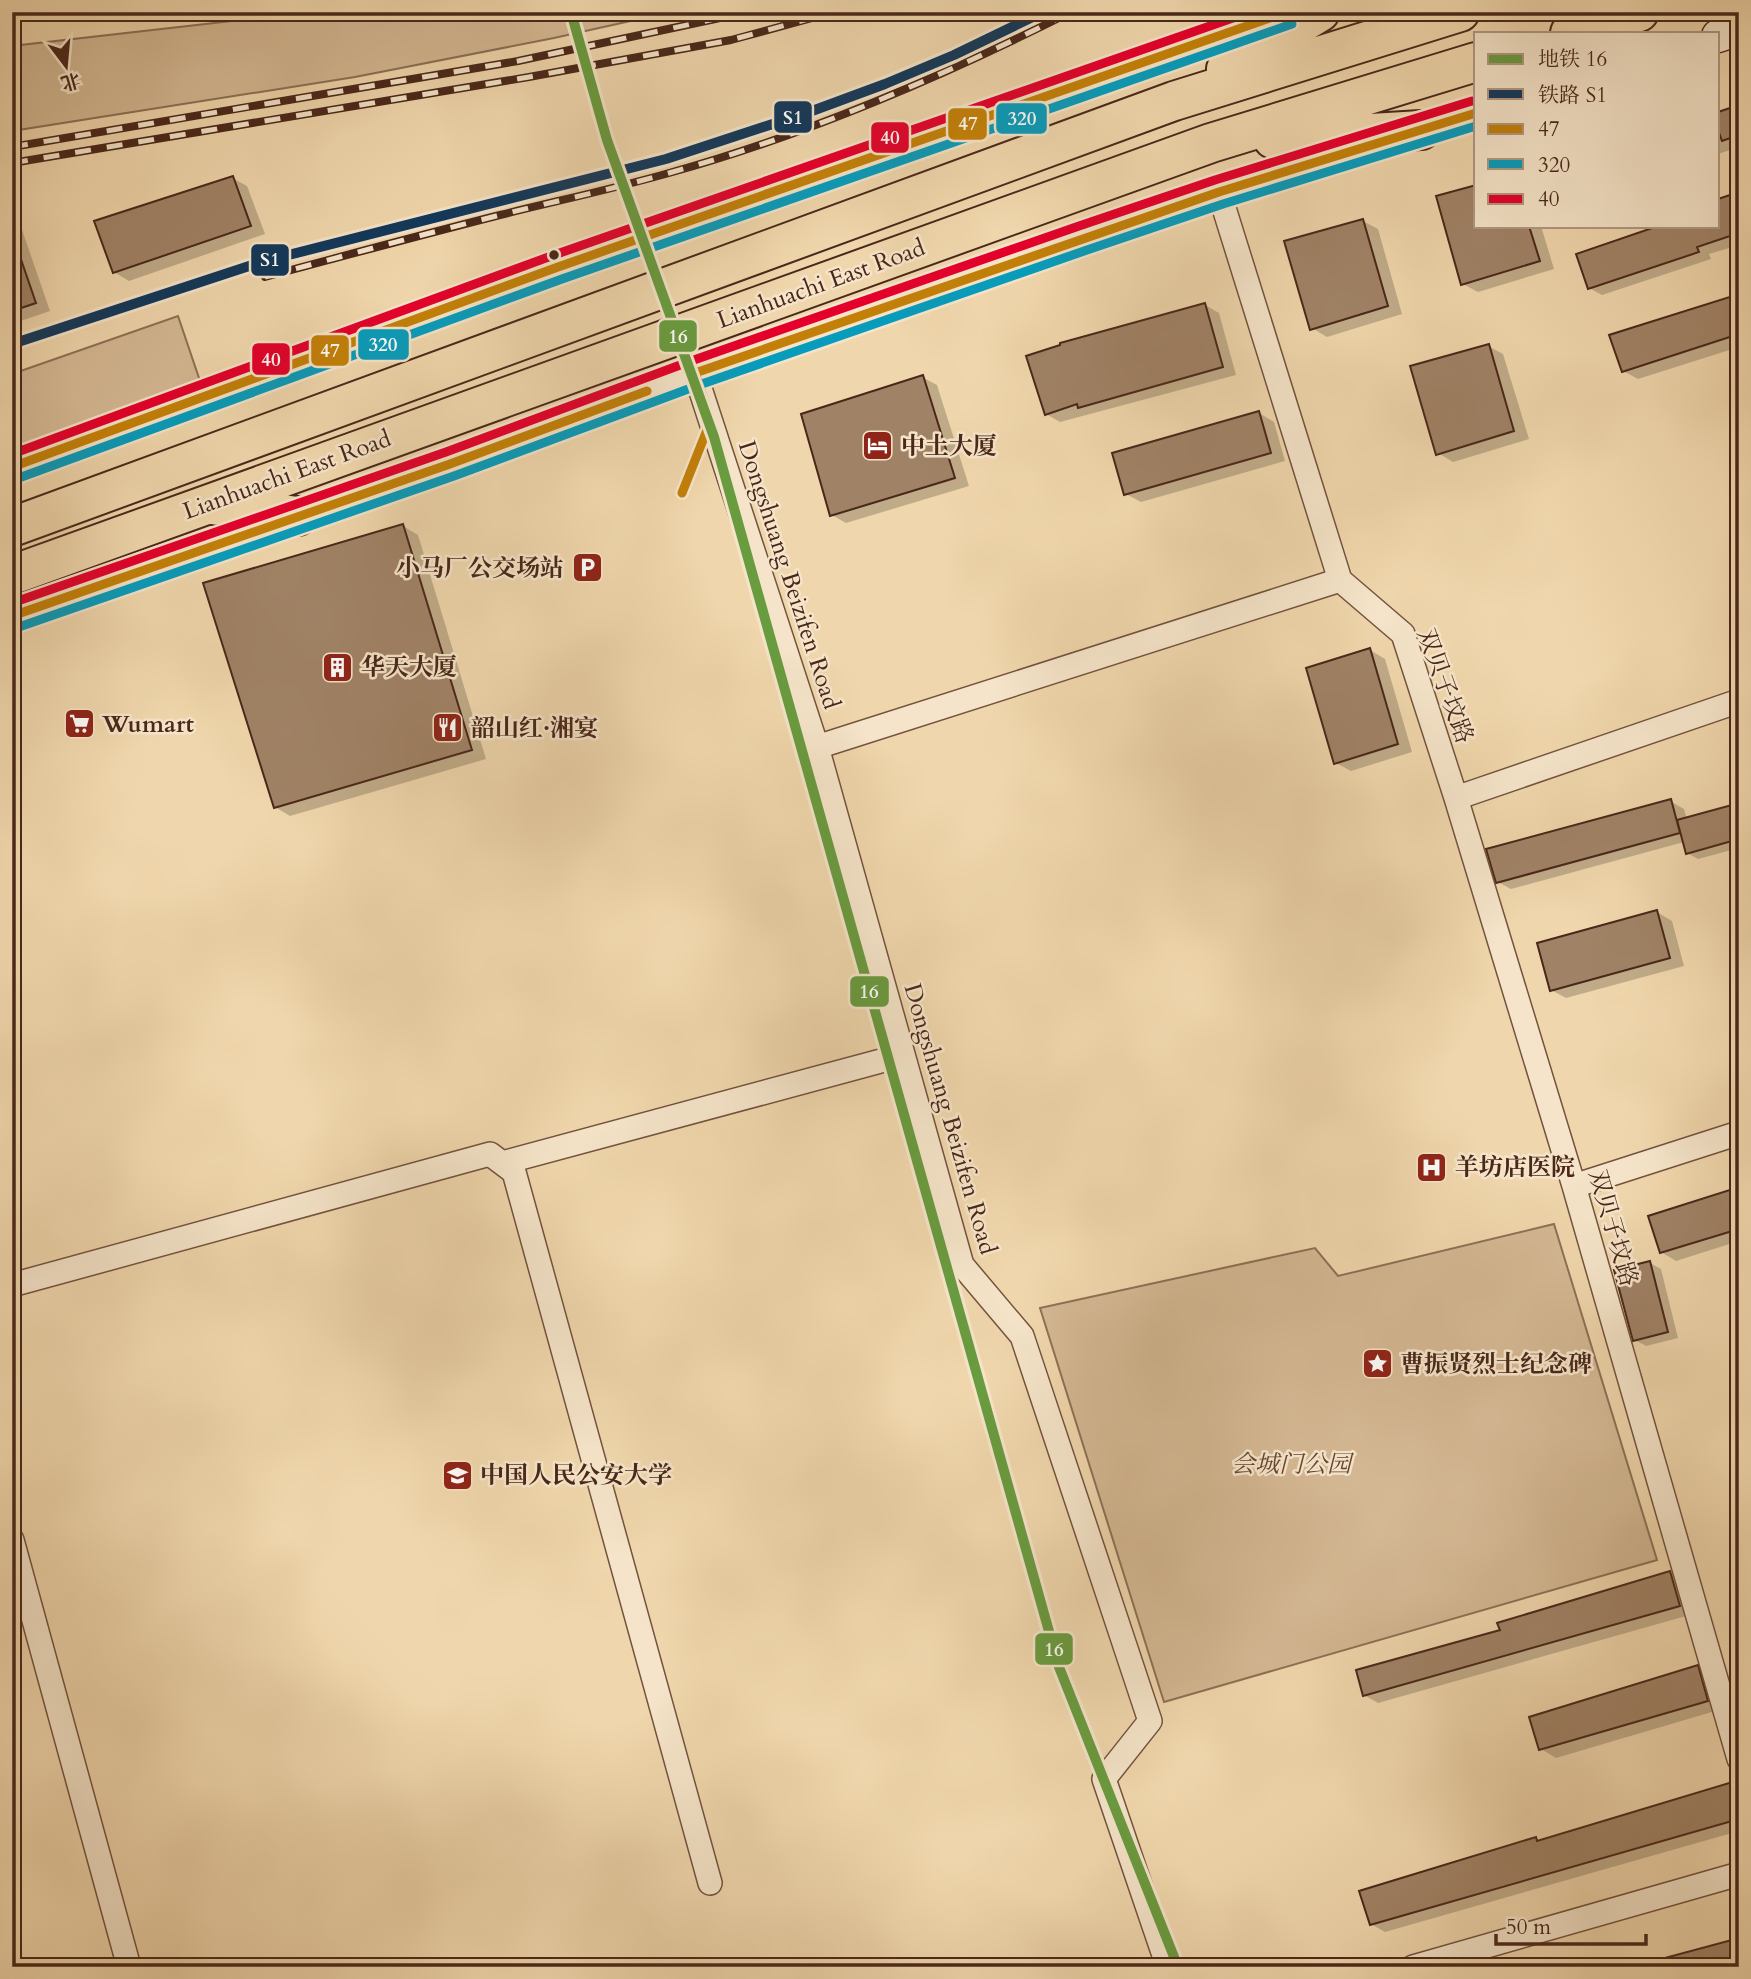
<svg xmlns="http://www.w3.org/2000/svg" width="1751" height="1979" font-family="Cardo,'Noto Serif SC',serif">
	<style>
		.green { fill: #d4b893; stroke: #8e7056; stroke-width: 2 }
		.shadow { fill: #0003 }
		.building { fill: #a08266; stroke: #49271a; stroke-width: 2 }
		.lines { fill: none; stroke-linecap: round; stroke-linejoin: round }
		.street-casing { stroke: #73533e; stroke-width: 26 }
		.secondary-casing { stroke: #49271a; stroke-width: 35 }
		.highway-casing { stroke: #49271a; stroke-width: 42 }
		.street { stroke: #f5e4c9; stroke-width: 23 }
		.secondary { stroke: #f5e4c9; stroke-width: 32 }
		.highway { stroke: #f0d6ac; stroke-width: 38 }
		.rail-casing { stroke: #49271a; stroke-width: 8 }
		.rail { stroke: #f5e4c9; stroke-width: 5; stroke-dasharray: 16; stroke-linecap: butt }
		.bus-1-casing { stroke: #f5e4c9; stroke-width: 14 }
		.bus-2-casing { stroke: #f5e4c9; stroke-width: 14 }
		.bus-3-casing { stroke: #f5e4c9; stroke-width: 14 }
		.bus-1 { stroke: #c38008; stroke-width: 9 }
		.bus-2 { stroke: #079cbc; stroke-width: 9 }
		.bus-3 { stroke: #e4002b; stroke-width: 9 }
		.rail-1-casing { stroke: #f5e4c9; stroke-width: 16 }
		.rail-1 { stroke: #11385b; stroke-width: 10 }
		.metro-1-casing { stroke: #f5e4c9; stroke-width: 16 }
		.metro-1 { stroke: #699b3f; stroke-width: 10 }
		.bus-dot { fill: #49271a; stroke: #f5e4c9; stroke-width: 2.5 }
		.labels { text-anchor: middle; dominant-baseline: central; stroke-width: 5; stroke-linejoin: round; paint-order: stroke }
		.street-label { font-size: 24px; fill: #49271a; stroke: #f5e4c9 }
		.poi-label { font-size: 24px; font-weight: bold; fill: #49271a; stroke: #f5e4c9; text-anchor: start }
		.park-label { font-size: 24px; font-style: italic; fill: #654432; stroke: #f5e4c9 }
		.line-badge { stroke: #f5e4c9; stroke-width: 2.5 }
		.badge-label { font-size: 19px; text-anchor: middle; font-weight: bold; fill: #fff }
	</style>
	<rect width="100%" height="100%" fill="#f0d6ac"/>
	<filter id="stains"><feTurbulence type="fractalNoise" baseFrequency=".00286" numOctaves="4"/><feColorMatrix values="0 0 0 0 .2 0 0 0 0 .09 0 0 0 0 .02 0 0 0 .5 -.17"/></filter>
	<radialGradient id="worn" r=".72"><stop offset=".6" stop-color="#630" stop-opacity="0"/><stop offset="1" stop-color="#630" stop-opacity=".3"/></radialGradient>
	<path class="green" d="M312 12H671L554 38 355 77 12 131V46Z
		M178 316 201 384 12 451V374Z
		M1554 1224 1657 1560 1164 1702 1040 1308 1315 1248 1338 1276Z"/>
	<path class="shadow" d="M1739 107V147L1718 154V114Z
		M232 178 247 186 265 234 129 281 114 272Z
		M1476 187V226H1541L1554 269 1478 292 1463 284 1438 198Z
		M1739 194V245L1709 254 1711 259 1602 295 1589 288 1579 255 1664 226H1718V201Z
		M12 219 20 224 50 311 12 324Z
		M1363 221 1378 229 1402 314 1327 337 1312 328Z
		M1739 296V347L1638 379 1623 371Z
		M1205 305 1219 313 1236 375 1060 422 1046 414Z
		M1488 346 1503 354 1529 439 1453 462 1438 453Z
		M922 377 937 385 969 486 846 523 832 515Z
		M1259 413 1274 422 1285 461 1141 502 1126 494Z
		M403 526 418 535 486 759 290 816 275 807Z
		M1370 650 1385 659 1412 752 1351 771 1336 763Z
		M1670 801 1684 809 1687 819 1739 805V848L1698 859 1687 853 1684 842 1511 889 1498 882Z
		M1657 912 1672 921 1684 966 1566 998 1551 990Z
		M1739 1189V1241L1676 1261 1661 1252Z
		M1650 1263 1661 1269 1678 1338 1646 1346 1635 1340Z
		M1670 1572 1684 1580 1693 1614 1378 1703 1364 1695 1502 1631Z
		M1697 1667 1712 1676 1722 1709 1556 1758 1541 1749Z
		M1739 1782V1831L1385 1932 1371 1924 1536 1839 1541 1842Z"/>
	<path class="building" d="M1739 105V135L1722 141 1718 130V112Z
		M233 176 251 226 113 273 94 221Z
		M1476 185V226H1529L1540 261 1461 285 1436 196Z
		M1739 192V233L1697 247 1699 252 1588 289 1576 254 1658 226H1718V199Z
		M1363 219 1388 306 1310 330 1284 241Z
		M15 242 36 303 12 311V243Z
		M1739 294V334L1622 372 1609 335Z
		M1205 303 1223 367 1078 408 1077 404 1045 415 1026 356 1060 345V343Z
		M1489 344 1514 431 1436 455 1410 366Z
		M923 375 955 478 830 516 801 414Z
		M1259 411 1271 453 1124 495 1112 453Z
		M403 524 472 750 274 808 203 583Z
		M1370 648 1398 744 1334 764 1306 668Z
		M1671 799 1680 833 1496 883 1486 849Z
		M1739 803V839L1686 854 1677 820Z
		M1657 910 1670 958 1550 991 1537 943Z
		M1739 1187V1229L1660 1253 1648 1216Z
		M1650 1261 1668 1332 1633 1341 1614 1270Z
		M1670 1571 1680 1606 1363 1696 1356 1670 1500 1630 1497 1623Z
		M1698 1665 1708 1701 1539 1750 1529 1717Z
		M1739 1780V1819L1370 1925 1359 1891 1536 1837 1537 1841Z
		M1739 1938V1967H1650V1962Z"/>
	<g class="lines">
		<defs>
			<path id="street" d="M695 373 817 747 962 1265 1022 1336 1150 1721 1104 1779 1168 1967
				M1340 580 1403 634 1456 798 1574 1186 1739 1759
				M817 747 1340 580 1219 192
				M1456 798 1739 701
				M502 1163 903 1055
				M1574 1186 1739 1133
				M12 1285 490 1154 514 1172 710 1883
				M12 1540 129 1967
				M1413 1967 1739 1874"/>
			<path id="secondary" d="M1718 36 1739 29
				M12 467 558 267 1288 12
				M12 616 450 464 695 373 1083 238 1219 192 1476 113"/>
			<path id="highway" d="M1570 33 1639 12
				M1226 69 1320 12
				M1273 139 1421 130
				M211 505 298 516
				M12 527 1174 101 1460 12
				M12 575 1211 143 1476 62"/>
		</defs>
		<use href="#street" class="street-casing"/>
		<use href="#secondary" class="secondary-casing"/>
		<use href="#highway" class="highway-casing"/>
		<use href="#street" class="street"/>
		<use href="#secondary" class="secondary"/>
		<use href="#highway" class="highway"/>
		<defs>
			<path id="rail" d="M12 147 518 61 748 12
				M12 163 529 77 731 40 834 12
				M265 277C343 256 421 235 500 215 556 201 613 189 669 173 809 134 941 77 1071 12"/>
		</defs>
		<use href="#rail" class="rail-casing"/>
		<use href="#rail" class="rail"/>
		<defs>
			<path id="bus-1" d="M12 467 558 267 1287 12
				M682 493 711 420 695 373 1219 192 1476 113
				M12 616 450 464 647 391"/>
			<path id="bus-2" d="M16 479 562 279 1292 24
				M16 628 454 476 699 385 1087 250 1223 204 1476 126"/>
			<path id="bus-3" d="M12 454 554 255 1250 12
				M12 603 446 452 691 361 1079 226 1215 180 1472 101"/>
		</defs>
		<use href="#bus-1" class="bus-1-casing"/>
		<use href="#bus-2" class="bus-2-casing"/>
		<use href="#bus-3" class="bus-3-casing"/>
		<use href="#bus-1" class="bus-1"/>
		<use href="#bus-2" class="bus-2"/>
		<use href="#bus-3" class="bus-3"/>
		<defs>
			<path id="rail-1" d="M12 344 261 262 666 159 812 111 885 84 954 55 1043 12"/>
		</defs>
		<use href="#rail-1" class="rail-1-casing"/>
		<use href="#rail-1" class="rail-1"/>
		<defs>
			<path id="metro-1" d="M571 12 607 140 714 437 1059 1667 1178 1967"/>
		</defs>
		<use href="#metro-1" class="metro-1-casing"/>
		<use href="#metro-1" class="metro-1"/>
	</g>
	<defs>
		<symbol id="hotel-square" viewBox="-11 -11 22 22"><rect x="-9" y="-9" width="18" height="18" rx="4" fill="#8f2418" stroke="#f5e4c9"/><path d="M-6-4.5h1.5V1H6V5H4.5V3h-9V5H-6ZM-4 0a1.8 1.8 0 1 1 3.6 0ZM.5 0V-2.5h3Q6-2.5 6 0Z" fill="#fff"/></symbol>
		<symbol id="parking-square" viewBox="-11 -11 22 22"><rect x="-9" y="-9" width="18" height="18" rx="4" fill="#8f2418" stroke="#f5e4c9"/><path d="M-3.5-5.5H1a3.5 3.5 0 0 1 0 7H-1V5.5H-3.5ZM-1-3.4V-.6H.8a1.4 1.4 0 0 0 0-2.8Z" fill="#fff"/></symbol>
		<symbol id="building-square" viewBox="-11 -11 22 22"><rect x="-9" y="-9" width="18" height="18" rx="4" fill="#8f2418" stroke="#f5e4c9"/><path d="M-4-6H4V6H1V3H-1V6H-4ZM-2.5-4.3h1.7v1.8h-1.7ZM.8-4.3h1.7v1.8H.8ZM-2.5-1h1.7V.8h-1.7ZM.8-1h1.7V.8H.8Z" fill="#fff"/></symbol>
		<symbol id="supermarket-square" viewBox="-11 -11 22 22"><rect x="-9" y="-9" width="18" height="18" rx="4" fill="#8f2418" stroke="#f5e4c9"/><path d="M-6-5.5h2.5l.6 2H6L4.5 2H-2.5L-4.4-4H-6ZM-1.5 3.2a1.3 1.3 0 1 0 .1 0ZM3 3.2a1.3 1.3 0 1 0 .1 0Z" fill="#fff"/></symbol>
		<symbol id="restaurant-square" viewBox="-11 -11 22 22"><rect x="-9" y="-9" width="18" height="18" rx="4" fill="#8f2418" stroke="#f5e4c9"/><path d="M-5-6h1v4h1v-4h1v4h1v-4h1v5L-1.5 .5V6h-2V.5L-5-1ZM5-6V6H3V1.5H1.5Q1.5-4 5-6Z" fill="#fff"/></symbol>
		<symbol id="hospital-square" viewBox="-11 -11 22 22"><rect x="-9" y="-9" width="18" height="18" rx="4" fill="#8f2418" stroke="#f5e4c9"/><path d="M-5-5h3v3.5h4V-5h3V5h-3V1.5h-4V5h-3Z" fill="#fff"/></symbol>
		<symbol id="sight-square" viewBox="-11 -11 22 22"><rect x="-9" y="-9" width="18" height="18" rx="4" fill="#8f2418" stroke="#f5e4c9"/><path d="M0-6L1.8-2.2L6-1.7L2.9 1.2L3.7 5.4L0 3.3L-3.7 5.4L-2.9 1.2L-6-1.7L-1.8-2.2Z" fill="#fff"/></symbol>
		<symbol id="university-square" viewBox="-11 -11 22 22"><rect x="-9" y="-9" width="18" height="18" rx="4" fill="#8f2418" stroke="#f5e4c9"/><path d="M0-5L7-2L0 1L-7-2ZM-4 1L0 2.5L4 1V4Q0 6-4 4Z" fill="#fff"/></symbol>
	</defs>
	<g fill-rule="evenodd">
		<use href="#hotel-square" x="860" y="428" width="35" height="35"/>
		<use href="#parking-square" x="570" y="550" width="35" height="35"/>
		<use href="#building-square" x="320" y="650" width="35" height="35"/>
		<use href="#supermarket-square" x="62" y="706" width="35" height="35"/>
		<use href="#restaurant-square" x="430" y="710" width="35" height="35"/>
		<use href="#hospital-square" x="1414" y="1150" width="35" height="35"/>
		<use href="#sight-square" x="1360" y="1346" width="35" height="35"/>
		<use href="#university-square" x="440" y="1458" width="35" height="35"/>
	</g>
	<circle class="bus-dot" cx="554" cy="255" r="6"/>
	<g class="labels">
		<g class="street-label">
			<text transform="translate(821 284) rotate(-20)">Lianhuachi East Road</text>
			<text transform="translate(287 475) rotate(-20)">Lianhuachi East Road</text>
			<text transform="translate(789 575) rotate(72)">Dongshuang Beizifen Road</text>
			<text transform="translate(1445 686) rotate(70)">双贝子坟路</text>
			<text transform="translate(950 1119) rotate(74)">Dongshuang Beizifen Road</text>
			<text transform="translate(1613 1228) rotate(74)">双贝子坟路</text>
		</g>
		<g class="poi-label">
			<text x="901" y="446">中土大厦</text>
			<text x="564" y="568" text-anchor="end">小马厂公交场站</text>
			<text x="361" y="667">华天大厦</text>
			<text x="102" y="724">Wumart</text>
			<text x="471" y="728">韶山红·湘宴</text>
			<text x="1455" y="1167">羊坊店医院</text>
			<text x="1400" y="1364">曹振贤烈士纪念碑</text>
			<text x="480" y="1475">中国人民公安大学</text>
		</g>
		<g class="park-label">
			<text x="1291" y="1464">会城门公园</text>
		</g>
	</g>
	<g class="line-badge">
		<rect x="773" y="100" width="40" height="34" rx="7" fill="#11385b"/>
		<rect x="995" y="102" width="53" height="33" rx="7" fill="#079cbc"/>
		<rect x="947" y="107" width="41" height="34" rx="7" fill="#c38008"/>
		<rect x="870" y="121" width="40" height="33" rx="7" fill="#e4002b"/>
		<rect x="250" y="243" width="40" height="34" rx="7" fill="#11385b"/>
		<rect x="658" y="319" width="40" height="34" rx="7" fill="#699b3f"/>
		<rect x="357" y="328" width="53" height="33" rx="7" fill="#079cbc"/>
		<rect x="310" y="334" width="40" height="33" rx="7" fill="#c38008"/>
		<rect x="251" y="342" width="40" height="34" rx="7" fill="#e4002b"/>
		<rect x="849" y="975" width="41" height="33" rx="7" fill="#699b3f"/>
		<rect x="1034" y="1632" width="40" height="34" rx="7" fill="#699b3f"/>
	</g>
	<g class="badge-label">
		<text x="793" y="124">S1</text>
		<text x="1022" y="125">320</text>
		<text x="968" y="130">47</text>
		<text x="890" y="144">40</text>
		<text x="270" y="266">S1</text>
		<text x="678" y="343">16</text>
		<text x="383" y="351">320</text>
		<text x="330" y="357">47</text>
		<text x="271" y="366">40</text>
		<text x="869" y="998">16</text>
		<text x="1054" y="1656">16</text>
	</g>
	<rect width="1751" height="1979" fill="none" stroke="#f0d6ac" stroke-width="42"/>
	<rect x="14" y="14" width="1723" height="1951" fill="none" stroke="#49271a" stroke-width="3.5"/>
	<rect x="21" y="21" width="1709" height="1937" fill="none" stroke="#49271a" stroke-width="2"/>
	<rect x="1474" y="32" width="245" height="196" fill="#f5e4c9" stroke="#b09883" stroke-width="2"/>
	<rect x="1488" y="54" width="35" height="10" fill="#699b3f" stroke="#b09883" stroke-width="2"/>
	<text x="1538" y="66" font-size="21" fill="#49271a">地铁 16</text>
	<rect x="1488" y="89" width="35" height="10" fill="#11385b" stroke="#b09883" stroke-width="2"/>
	<text x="1538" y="102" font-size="21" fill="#49271a">铁路 S1</text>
	<rect x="1488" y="124" width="35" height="10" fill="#c38008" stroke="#b09883" stroke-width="2"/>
	<text x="1538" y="136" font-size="21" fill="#49271a">47</text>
	<rect x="1488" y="159" width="35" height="10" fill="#079cbc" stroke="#b09883" stroke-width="2"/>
	<text x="1538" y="172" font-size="21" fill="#49271a">320</text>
	<rect x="1488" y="194" width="35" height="10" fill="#e4002b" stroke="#b09883" stroke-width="2"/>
	<text x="1538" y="206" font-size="21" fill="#49271a">40</text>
	<g transform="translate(66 66) rotate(164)" stroke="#f5e4c9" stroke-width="5" paint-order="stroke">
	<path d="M0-5L12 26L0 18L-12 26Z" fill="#49271a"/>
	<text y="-10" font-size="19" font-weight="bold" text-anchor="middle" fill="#49271a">北</text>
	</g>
	<path d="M1496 1934v10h150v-10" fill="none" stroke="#49271a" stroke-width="3.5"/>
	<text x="1506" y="1934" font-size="21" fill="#49271a" stroke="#f5e4c9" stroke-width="5" paint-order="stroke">50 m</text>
	<rect width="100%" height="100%" filter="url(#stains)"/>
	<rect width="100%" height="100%" fill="url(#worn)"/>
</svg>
